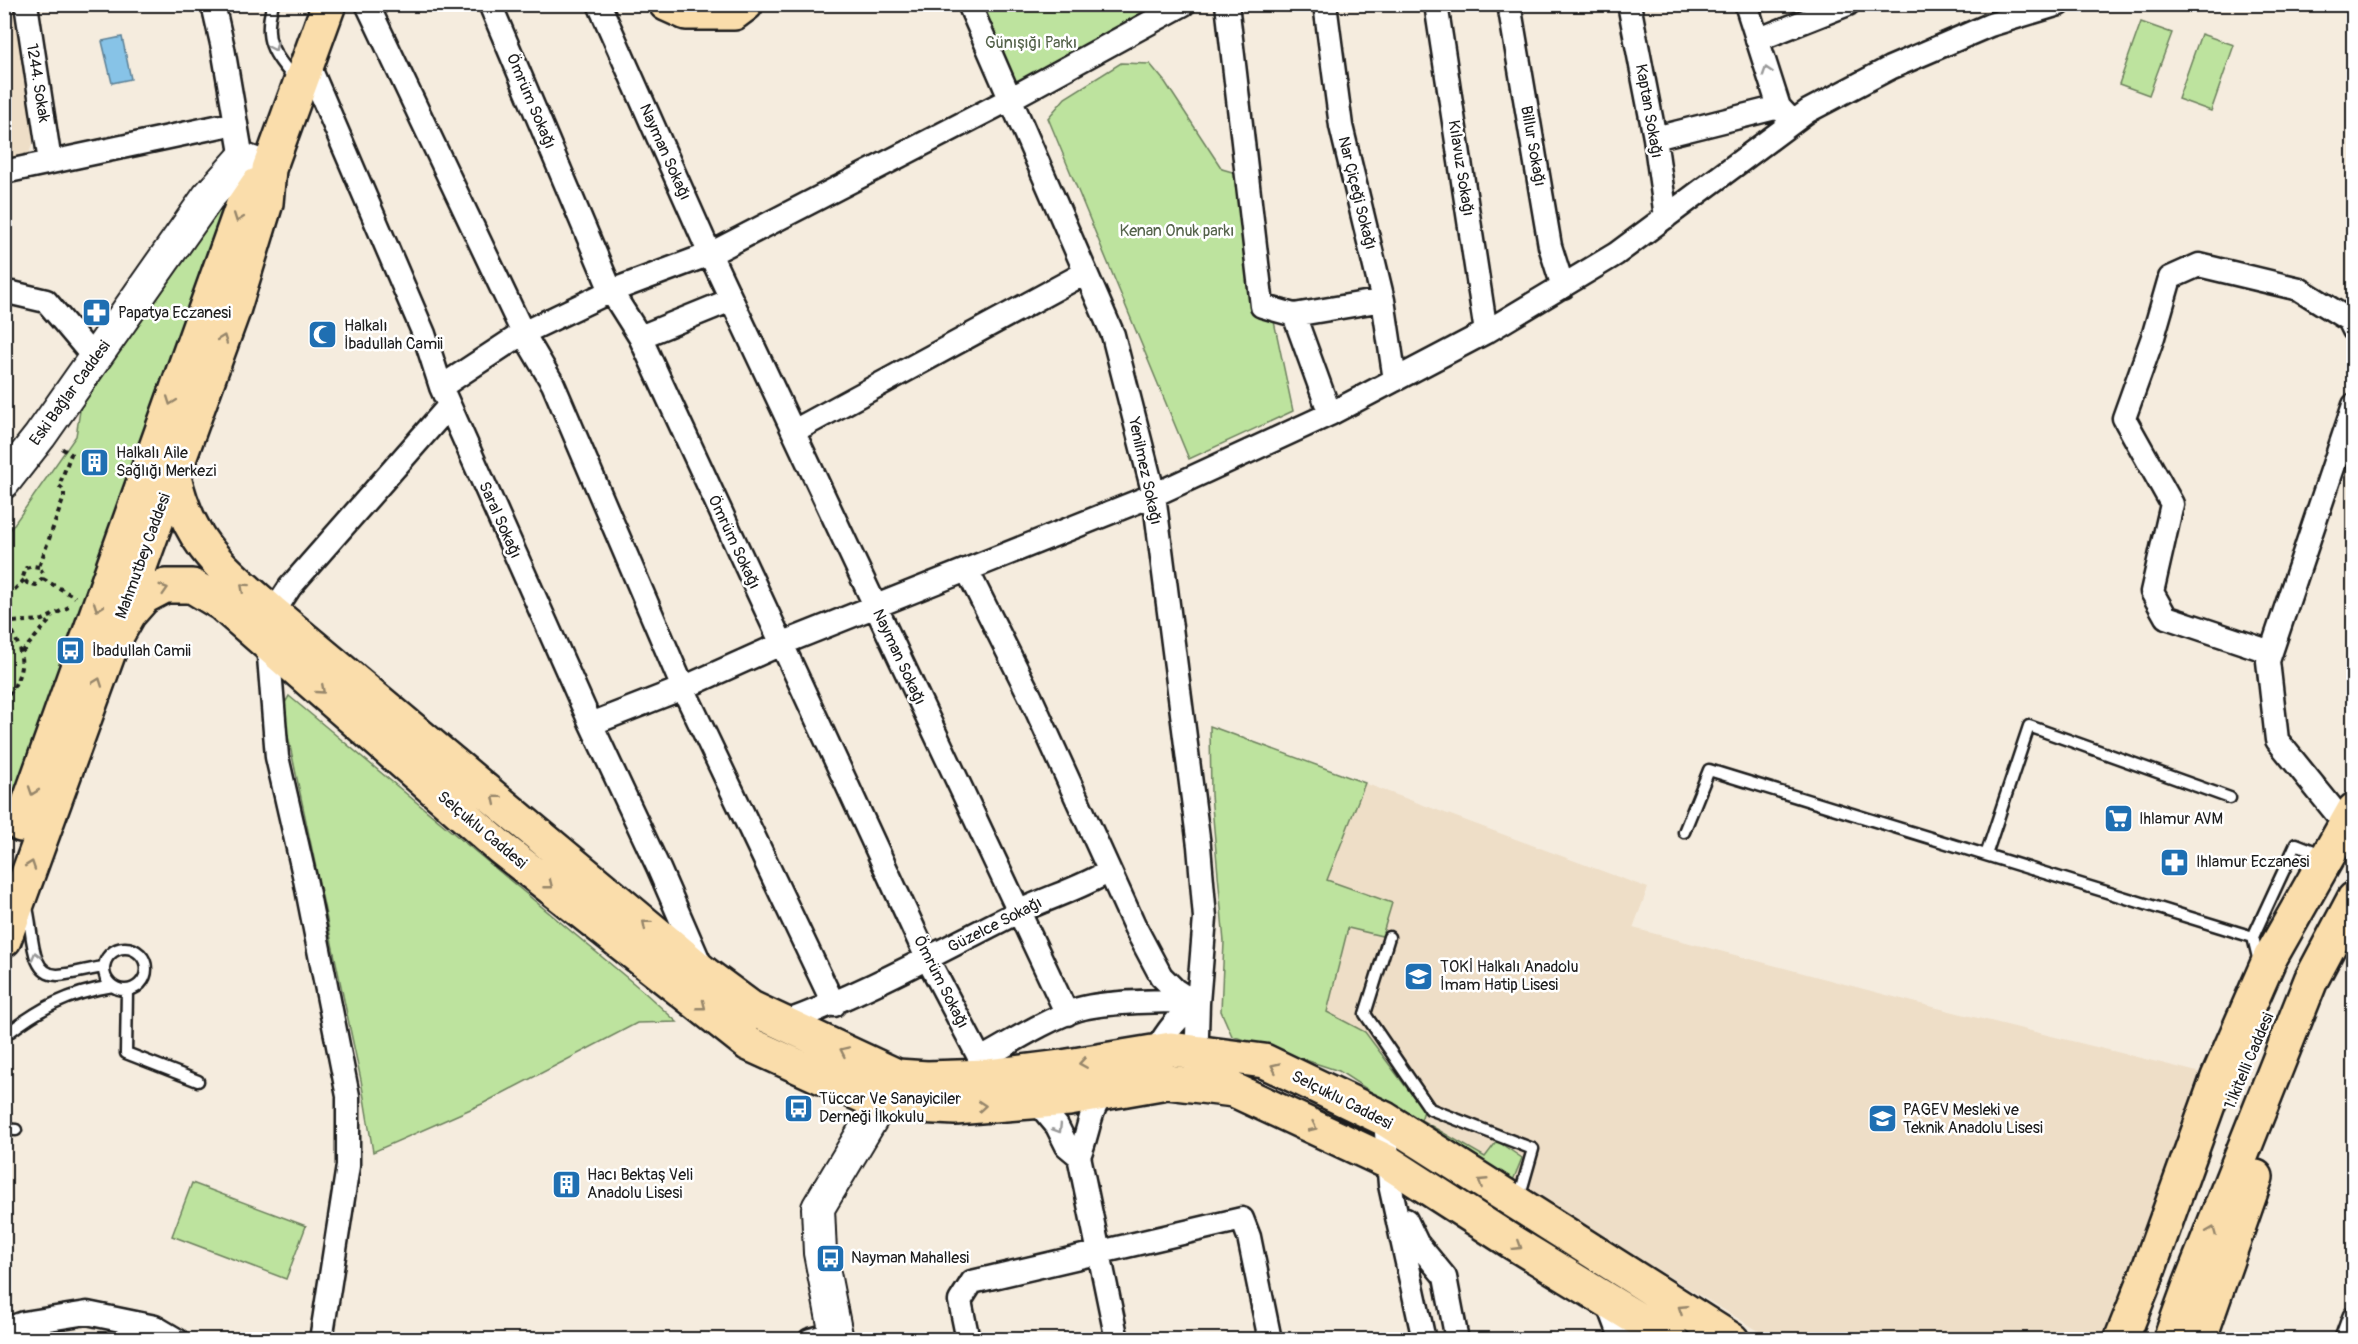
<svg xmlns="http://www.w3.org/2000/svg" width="2358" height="1344" font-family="Pangolin,sans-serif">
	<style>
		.built { fill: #eedec7 }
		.green { fill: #bde39e; stroke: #6c805d; stroke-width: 1.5 }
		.water { fill: #87c3e7; stroke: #5c8096; stroke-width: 1.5 }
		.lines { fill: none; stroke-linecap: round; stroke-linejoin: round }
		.lane-casing { stroke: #1c1c1c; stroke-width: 15 }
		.street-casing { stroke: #1c1c1c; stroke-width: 27 }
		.secondary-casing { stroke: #1c1c1c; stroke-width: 36 }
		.primary-casing { stroke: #1c1c1c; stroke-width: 38 }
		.path { stroke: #1c1c1c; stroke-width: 4; stroke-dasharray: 4.5 4.5; stroke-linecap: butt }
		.lane { stroke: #fff; stroke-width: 10 }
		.street { stroke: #fff; stroke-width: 22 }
		.secondary { stroke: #fff; stroke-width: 32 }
		.primary { stroke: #faddab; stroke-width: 33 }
		.oneway { stroke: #999 }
		.oneway2 { stroke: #96866b }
		.labels { text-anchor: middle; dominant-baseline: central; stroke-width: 5; stroke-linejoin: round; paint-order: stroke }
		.park-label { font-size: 16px; fill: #54624a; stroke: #fff }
		.street-label { font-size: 16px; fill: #1c1c1c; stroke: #fff }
		.poi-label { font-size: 16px; fill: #1c1c1c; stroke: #fff; text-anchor: start }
	</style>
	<rect width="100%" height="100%" fill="#f5ecde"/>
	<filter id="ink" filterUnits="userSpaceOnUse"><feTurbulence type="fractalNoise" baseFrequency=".0167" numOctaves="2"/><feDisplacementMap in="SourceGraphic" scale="12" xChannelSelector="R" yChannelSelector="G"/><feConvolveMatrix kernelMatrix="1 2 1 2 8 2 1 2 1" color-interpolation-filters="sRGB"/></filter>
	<g filter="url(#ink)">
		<path class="built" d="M4 5H16L34 139 28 156 4 161Z
			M1210 726 1648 888 1633 928 1913 1002 2218 1077 2121 1339H1772L1534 1195 1339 1071 1232 1036 1221 1011 1224 942 1211 795Z"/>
		<path class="green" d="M969 5H1184L1010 99Z
			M2141 22 2172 33 2149 95 2119 84Z
			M2201 34 2234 45 2211 111 2178 99Z
			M1121 63 1150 64 1165 82 1222 169 1243 175 1293 411 1189 459 1048 118 1065 98Z
			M219 207 226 212 5 825V537L76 436 82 398Z
			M289 696 644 992 677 1022 637 1023 482 1104 373 1152 361 1080 282 708Z
			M1210 726 1365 783 1327 880 1392 903 1382 936 1348 928 1327 1012 1365 1032 1424 1111 1421 1120 1485 1157 1497 1141 1522 1158 1512 1183 1411 1122 1370 1091 1339 1071 1232 1036 1221 1011 1224 942 1211 795Z
			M192 1183 306 1226 286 1279 172 1236Z"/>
		<path class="water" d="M122 37 131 79 112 83 102 41Z"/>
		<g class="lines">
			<defs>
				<path id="lane" d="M273 4C262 39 273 54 295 79
					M1684 832 1709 770 2253 937
					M1986 855 2029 726 2230 798
					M26 905C34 925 27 976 58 975 73 974 89 969 104 967
					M1389 937 1365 1014 1430 1109 1533 1149 1519 1198
					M104 969a21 21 0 1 1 42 0a21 21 0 1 1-42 0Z
					M2259 962 2253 937 2296 844 2324 855
					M127 990 126 1053 198 1081
					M4 1036C40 1008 68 993 113 986
					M4 1129 16 1130"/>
				<path id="street" d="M26 4 50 162
					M213 4 223 48 242 159
					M367 4 523 333 553 384 683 688 834 1005
					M490 4 611 291 640 337 928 960 989 1076
					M599 4 710 254 1067 1014
					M969 4 1113 335 1154 495 1199 846 1205 918 1198 1003 1196 1066
					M1227 4 1262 306 1294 315 1383 300
					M1325 4 1341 126 1383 300 1395 380
					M1436 4 1486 332
					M1509 4 1550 246 1563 287
					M1629 4 1655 138 1666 217
					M1746 4 1779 107 1793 122
					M1757 40 1848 4
					M307 61 424 334 441 387 591 724 659 869 702 968
					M1655 138 1779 107
					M4 172 235 123
					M4 294 12 293 46 301 95 359
					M1294 315 1330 414
					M640 337 731 300
					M441 387 523 333 611 291 710 254 1010 99 1184 4
					M794 431 1085 273
					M967 570 1031 698 1136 929 1161 976 1175 990 1192 1001
					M273 613 290 587 449 406
					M268 644 277 757 305 879 348 1096V1166L321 1340
					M2271 652 2166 617 2152 592 2172 504 2124 418 2153 337 2170 278 2199 265 2299 289 2349 320 2354 330
					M591 724 683 688 781 644 1154 495 1330 414 1486 332 1616 254 1808 111 1890 68 1990 25 2059 4
					M2345 824 2277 740 2268 661 2354 405
					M783 1023C866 993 938 952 1016 913 1046 898 1080 889 1109 871
					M1155 1052C1167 1031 1178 1016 1198 1003
					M981 1059C1012 1042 1045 1020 1079 1009 1106 1001 1165 1001 1194 1001
					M1102 1094C1089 1112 1088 1135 1079 1156L1117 1340
					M1037 1102 1057 1126 1067 1146 1079 1156
					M1385 1119 1390 1185 1424 1340
					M1406 1220 1417 1243 1445 1277 1457 1340
					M1607 1300 1622 1340
					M4 1330 24 1323 87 1313 155 1327 177 1340
					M810 1340 836 1333
					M968 1340 960 1301 972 1282 1242 1219 1249 1237 1270 1340
					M2346 1340 2354 1318"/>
				<path id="secondary" d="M4 482 40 436 208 197 242 159 269 169
					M837 1340 820 1253 818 1208 894 1081"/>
				<path id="primary" d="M666 4 686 13H734L746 4
					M173 472C187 543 222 568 273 613L705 974 751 1008 897 1076 927 1078 989 1076 1062 1067 1171 1049 1264 1061 1385 1119 1732 1340
					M112 644 129 614 144 597 165 586H192L222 604 501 848 749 1044 881 1104 955 1108 1069 1099 1167 1082 1234 1090 1388 1162 1512 1242 1672 1340
					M21 825 242 207 257 185
					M4 940 233 311 266 203 269 169 329 4
					M2121 1340 2143 1285 2218 1077 2270 958 2354 810
					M2170 1340 2190 1285 2311 980 2354 899
					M2199 1340 2256 1177"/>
			</defs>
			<use href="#lane" class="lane-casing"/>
			<use href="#street" class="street-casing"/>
			<use href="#secondary" class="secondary-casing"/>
			<use href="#primary" class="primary-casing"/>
			<path class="path" d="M39 567 33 566 26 568 23 577 27 583 36 585 42 579 43 573 39 567 64 497V490L59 486 71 454 61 448
				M43 579 75 597
				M24 580 5 599V614L12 622 43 620 71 606
				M4 619 7 618C23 656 30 665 4 702
				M22 652 52 618"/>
			<use href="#lane" class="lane"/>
			<use href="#street" class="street"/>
			<use href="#secondary" class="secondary"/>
			<use href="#primary" class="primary"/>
		</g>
		<defs><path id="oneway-chevron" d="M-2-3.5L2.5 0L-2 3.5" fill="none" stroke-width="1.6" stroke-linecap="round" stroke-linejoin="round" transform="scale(1.5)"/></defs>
		<g class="oneway">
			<use href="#oneway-chevron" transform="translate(274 47) rotate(65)"/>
			<use href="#oneway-chevron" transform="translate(1767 71) rotate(-108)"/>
			<use href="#oneway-chevron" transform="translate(36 956) rotate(-105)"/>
			<use href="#oneway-chevron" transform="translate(1058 1129) rotate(58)"/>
		</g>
		<g class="oneway2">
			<use href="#oneway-chevron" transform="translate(238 218) rotate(110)"/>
			<use href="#oneway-chevron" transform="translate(223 339) rotate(-70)"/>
			<use href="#oneway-chevron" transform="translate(171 401) rotate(110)"/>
			<use href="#oneway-chevron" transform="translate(244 587) rotate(-138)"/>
			<use href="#oneway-chevron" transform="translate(164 589) rotate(-17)"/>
			<use href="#oneway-chevron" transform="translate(98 607) rotate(110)"/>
			<use href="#oneway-chevron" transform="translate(98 682) rotate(-70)"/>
			<use href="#oneway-chevron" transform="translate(321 690) rotate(41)"/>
			<use href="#oneway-chevron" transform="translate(33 791) rotate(109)"/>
			<use href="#oneway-chevron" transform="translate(496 799) rotate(-140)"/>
			<use href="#oneway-chevron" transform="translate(31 865) rotate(-71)"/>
			<use href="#oneway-chevron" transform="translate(549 885) rotate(38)"/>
			<use href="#oneway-chevron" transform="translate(646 924) rotate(-140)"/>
			<use href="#oneway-chevron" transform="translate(702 1006) rotate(38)"/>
			<use href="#oneway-chevron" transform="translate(844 1051) rotate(-155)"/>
			<use href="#oneway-chevron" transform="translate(1083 1063) rotate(171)"/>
			<use href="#oneway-chevron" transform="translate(1275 1067) rotate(-155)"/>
			<use href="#oneway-chevron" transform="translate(982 1106) rotate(-5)"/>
			<use href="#oneway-chevron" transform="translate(1313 1127) rotate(25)"/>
			<use href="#oneway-chevron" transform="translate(1482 1182) rotate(-147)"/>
			<use href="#oneway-chevron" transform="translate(2212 1231) rotate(-68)"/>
			<use href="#oneway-chevron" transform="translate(1518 1246) rotate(32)"/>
			<use href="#oneway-chevron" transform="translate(1682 1309) rotate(-147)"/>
		</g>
	</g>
	<defs>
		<symbol id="pharmacy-square" viewBox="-11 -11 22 22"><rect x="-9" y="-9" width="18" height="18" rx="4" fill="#1f6fb2" stroke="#fff"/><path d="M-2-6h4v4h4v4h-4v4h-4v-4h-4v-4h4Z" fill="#fff"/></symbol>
		<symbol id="mosque-square" viewBox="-11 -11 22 22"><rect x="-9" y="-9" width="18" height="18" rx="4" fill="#1f6fb2" stroke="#fff"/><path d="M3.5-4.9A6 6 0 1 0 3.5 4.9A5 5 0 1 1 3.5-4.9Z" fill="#fff"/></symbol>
		<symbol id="building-square" viewBox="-11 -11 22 22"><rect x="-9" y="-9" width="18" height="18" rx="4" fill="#1f6fb2" stroke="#fff"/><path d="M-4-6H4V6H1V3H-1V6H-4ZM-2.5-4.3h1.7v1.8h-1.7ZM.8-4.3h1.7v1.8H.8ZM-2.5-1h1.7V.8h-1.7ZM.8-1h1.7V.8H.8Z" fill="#fff"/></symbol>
		<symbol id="bus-square" viewBox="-11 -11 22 22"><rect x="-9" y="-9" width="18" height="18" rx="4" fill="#1f6fb2" stroke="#fff"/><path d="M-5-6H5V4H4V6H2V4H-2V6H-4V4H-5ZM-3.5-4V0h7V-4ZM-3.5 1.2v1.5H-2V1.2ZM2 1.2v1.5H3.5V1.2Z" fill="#fff"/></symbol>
		<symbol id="supermarket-square" viewBox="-11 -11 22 22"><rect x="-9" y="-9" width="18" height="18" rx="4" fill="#1f6fb2" stroke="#fff"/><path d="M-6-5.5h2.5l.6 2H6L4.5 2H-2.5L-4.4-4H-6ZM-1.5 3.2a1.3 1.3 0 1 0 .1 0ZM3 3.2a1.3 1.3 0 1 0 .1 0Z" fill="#fff"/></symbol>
		<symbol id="school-square" viewBox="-11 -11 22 22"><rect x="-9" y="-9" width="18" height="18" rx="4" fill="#1f6fb2" stroke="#fff"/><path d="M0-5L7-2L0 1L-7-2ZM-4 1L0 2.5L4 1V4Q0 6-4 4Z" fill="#fff"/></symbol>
	</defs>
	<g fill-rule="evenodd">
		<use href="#pharmacy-square" x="80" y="296" width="33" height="33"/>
		<use href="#mosque-square" x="306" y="318" width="33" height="33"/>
		<use href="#building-square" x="78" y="446" width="33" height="33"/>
		<use href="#bus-square" x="54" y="634" width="33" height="33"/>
		<use href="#supermarket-square" x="2102" y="802" width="33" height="33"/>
		<use href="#pharmacy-square" x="2158" y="846" width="33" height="33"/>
		<use href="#school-square" x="1402" y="960" width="33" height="33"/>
		<use href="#bus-square" x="782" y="1092" width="33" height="33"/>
		<use href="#school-square" x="1866" y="1102" width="33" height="33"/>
		<use href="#building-square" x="550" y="1168" width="33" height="33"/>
		<use href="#bus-square" x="814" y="1242" width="33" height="33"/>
	</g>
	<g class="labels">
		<g class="park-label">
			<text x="1031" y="43">Günışığı Parkı</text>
			<text x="1177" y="231">Kenan Onuk parkı</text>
		</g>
		<g class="street-label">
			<text transform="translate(38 83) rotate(81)">1244. Sokak</text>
			<text transform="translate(531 101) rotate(67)">Ömrüm Sokağı</text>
			<text transform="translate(1649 111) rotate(80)">Kaptan Sokağı</text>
			<text transform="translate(1533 146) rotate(80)">Billur Sokağı</text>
			<text transform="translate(665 152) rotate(66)">Nayman Sokağı</text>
			<text transform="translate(1461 168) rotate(81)">Kılavuz Sokağı</text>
			<text transform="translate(1357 193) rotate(76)">Nar Çiçeği Sokağı</text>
			<text transform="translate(70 393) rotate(-54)">Eski Bağlar Caddesi</text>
			<text transform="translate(1145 471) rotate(78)">Yenilmez Sokağı</text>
			<text transform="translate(500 520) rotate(66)">Saral Sokağı</text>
			<text transform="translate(734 542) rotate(65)">Ömrüm Sokağı</text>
			<text transform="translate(143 556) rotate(-70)">Mahmutbey Caddesi</text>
			<text transform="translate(899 657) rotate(65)">Nayman Sokağı</text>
			<text transform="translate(482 830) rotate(40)">Selçuklu Caddesi</text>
			<text transform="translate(995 925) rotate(-27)">Güzelce Sokağı</text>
			<text transform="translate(941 982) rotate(63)">Ömrüm Sokağı</text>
			<text transform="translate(2249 1061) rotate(-67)">1.İkitelli Caddesi</text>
			<text transform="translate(1342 1100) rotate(27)">Selçuklu Caddesi</text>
		</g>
		<g class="poi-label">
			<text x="118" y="313">Papatya Eczanesi</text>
			<text x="344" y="326">Halkalı<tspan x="344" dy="18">İbadullah Camii</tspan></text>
			<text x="116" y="453">Halkalı Aile<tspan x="116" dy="18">Sağlığı Merkezi</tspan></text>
			<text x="92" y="651">İbadullah Camii</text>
			<text x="2139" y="819">Ihlamur AVM</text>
			<text x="2196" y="862">Ihlamur Eczanesi</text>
			<text x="1440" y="967">TOKİ Halkalı Anadolu<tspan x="1440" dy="18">İmam Hatip Lisesi</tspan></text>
			<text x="819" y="1099">Tüccar Ve Sanayiciler<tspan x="819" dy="18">Derneği İlkokulu</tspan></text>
			<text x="1903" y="1110">PAGEV Mesleki ve<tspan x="1903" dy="18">Teknik Anadolu Lisesi</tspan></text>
			<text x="587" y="1175">Hacı Bektaş Veli<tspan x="587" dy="18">Anadolu Lisesi</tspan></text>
			<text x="851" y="1258">Nayman Mahallesi</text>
		</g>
	</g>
	<rect width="2358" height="1344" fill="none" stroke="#fff" stroke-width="24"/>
	<rect x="12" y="12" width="2334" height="1320" fill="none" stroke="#1c1c1c" stroke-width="2" filter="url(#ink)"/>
</svg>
